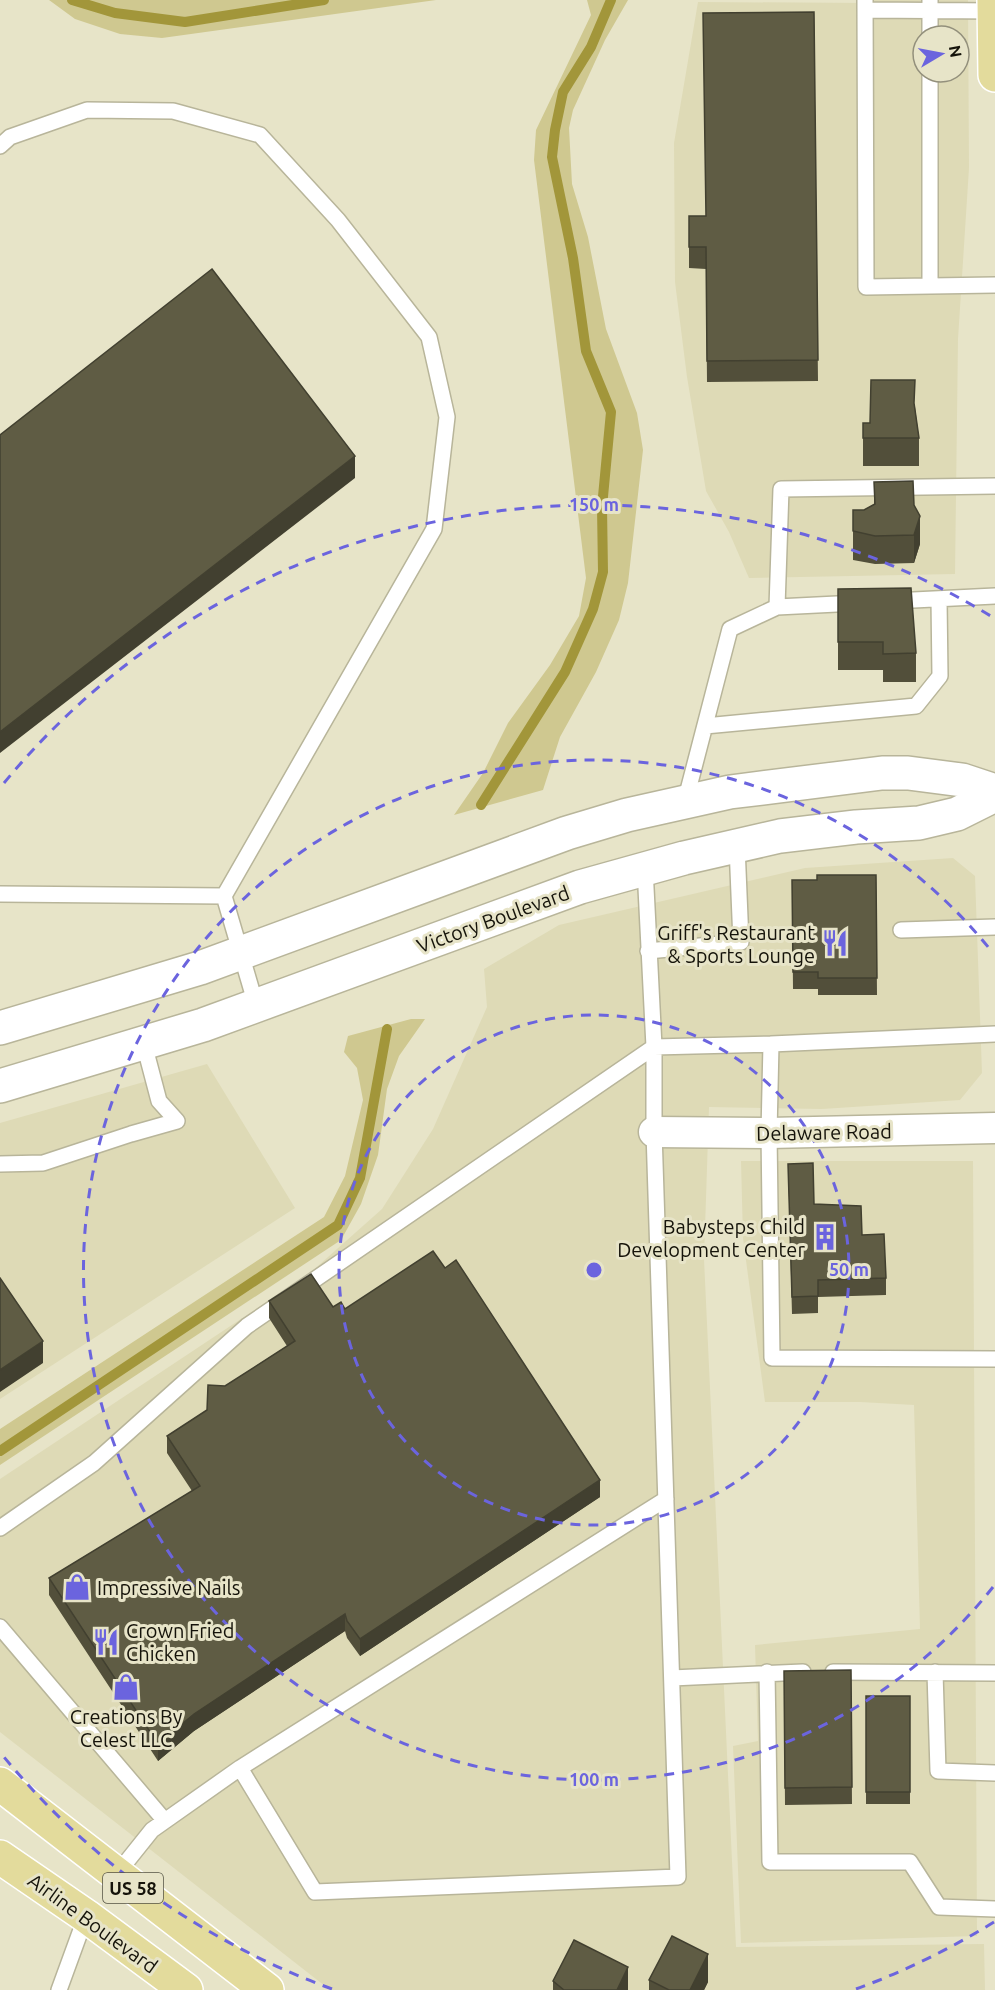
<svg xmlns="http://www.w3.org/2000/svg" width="995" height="1990" font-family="Ubuntu,sans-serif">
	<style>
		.built { fill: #dedab6; fill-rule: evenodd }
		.green { fill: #cfc890 }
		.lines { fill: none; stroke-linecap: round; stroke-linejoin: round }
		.stream { stroke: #a2963a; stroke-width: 10 }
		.service-casing { stroke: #b8b59a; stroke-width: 18 }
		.minor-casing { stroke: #b8b59a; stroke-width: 33 }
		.secondary-casing { stroke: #b8b59a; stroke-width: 36 }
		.primary-casing { stroke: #fff; stroke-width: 36 }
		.service { stroke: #fff; stroke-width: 15 }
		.minor { stroke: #fff; stroke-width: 30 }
		.secondary { stroke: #fff; stroke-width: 33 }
		.primary { stroke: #e3db9c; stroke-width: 33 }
		.wall { fill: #524f3a }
		.shaded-wall { fill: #424030 }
		.building { fill: #5f5c44; stroke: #424030; stroke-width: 1.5 }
		.ring { fill: none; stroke: #6b64de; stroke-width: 3; stroke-dasharray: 10 8 }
		.labels { text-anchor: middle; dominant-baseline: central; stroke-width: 6; stroke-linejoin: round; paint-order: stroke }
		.shield { fill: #e7e4c8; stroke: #545243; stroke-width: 1.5 }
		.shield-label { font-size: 18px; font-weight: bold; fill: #15130a }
		.street-label { font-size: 20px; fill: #15130a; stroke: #e7e4c8 }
		.poi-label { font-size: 20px; fill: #15130a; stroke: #e7e4c8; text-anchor: end }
		.centre { fill: #6b64de; stroke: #e7e4c8; stroke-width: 3 }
		.ring-label { font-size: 18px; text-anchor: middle; font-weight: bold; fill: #6b64de; stroke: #e7e4c8; stroke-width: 6; stroke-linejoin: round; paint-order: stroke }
	</style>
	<rect width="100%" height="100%" fill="#e7e4c8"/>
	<path class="built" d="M871 0H968L969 168 958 339 955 574 749 578 729 532 706 491 687 377 675 282 674 143 698 2 870 3ZM923 36H959V72H923Z
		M953 858 975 876 982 1073 960 1100 822 1109 709 1107 704 1259 736 1947 984 1944 985 1990H330L0 1732V1479L310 1273 382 1209 433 1129 487 1007 484 969 559 925 805 868Z
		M207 1064 295 1208 0 1399V1123Z
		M741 1161H973L977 1936 741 1943 733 1746 758 1741 755 1645 920 1629 914 1405 860 1402H765L743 1238Z"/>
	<path class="green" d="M49 0H436L162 38 120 34 75 19Z
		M587 0H628L605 40 573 110 569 128 572 184 588 237 606 329 637 413 643 450 628 583 619 620 596 672 560 737 543 790 454 815 483 773 508 723 550 665 579 616 586 578 534 160 536 130 591 15Z
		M411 1019H425L399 1056 387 1089 378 1155 361 1204 341 1240 0 1465V1429L324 1217 345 1176 363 1100 357 1068 344 1052 348 1036Z"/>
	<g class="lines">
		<path class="stream" d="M72 0 115 13 185 22 324 0
			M481 805 565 672 593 609 603 572 602 507 611 412 586 351 573 258 552 157 555 130 563 92 591 47 611 0
			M0 1451 338 1225 360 1178 387 1029"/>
		<defs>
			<path id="service" d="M865 0 866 287 995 285
				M930 0V36
				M865 10 995 11
				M930 72V286
				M0 146 10 137 87 110 173 111 260 135 338 220 429 337 447 417 434 529 224 896 256 1005
				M893 601 995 596
				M777 607 857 603
				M705 726 916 706 940 676 939 599
				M685 802 730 629 777 607 781 489 995 486
				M645 868 654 1047V1132L678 1877 315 1892 240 1768 666 1499
				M0 894 224 896
				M901 930 995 927
				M648 951 741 942 737 846
				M995 1034 771 1044 769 1133 772 1358 995 1359
				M0 1164 43 1163 131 1134 177 1121 159 1101 144 1044
				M0 1528 94 1463 247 1326 654 1047 771 1044
				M0 1627 165 1821
				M767 1672 770 1862H910L939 1907 995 1909
				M833 1672 995 1673
				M935 1672 938 1771 995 1773
				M672 1678 803 1672
				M116 1875 152 1830 240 1768
				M59 1990 86 1916"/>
			<path id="minor" d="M654 1132 769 1133 995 1128"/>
			<path id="secondary" d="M0 1028 200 968 567 833 627 815 730 792 882 773H908L962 780 995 791
				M0 1086 203 1025 580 887 684 858 780 836 856 827 919 823 957 814 995 795"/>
			<path id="primary" d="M994 0 995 75
				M0 1784 267 1990
				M0 1857 86 1916 186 1990"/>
		</defs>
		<use href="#service" class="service-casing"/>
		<use href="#minor" class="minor-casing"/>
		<use href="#secondary" class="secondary-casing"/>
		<use href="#primary" class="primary-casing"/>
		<use href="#service" class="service"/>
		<use href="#minor" class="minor"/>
		<use href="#secondary" class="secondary"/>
		<use href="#primary" class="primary"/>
	</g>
	<path class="wall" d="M814 12 818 381 707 382 706 269 689 268V216H706Z
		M915 407 919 438V466H863V423H870Z
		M874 482 914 505 920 544 914 563 875 564 853 560V510H864L874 504Z
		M838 589 916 653V682H883V670H838Z
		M876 875 877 995H818V989H793L792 880H817Z
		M788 1164 814 1204 862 1235 886 1278V1295L818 1297V1313L792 1314Z
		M269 1301 345 1309 600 1497 360 1656 347 1638 345 1631 194 1731 158 1761 49 1595V1578L192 1491 167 1453V1436L207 1410 225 1386 287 1346 269 1318Z
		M851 1670 852 1804 785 1805 784 1671Z
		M866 1696H910V1804H866Z
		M649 1980 708 1982 704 1990H649Z
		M553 1981 628 1990H553Z"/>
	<path class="shaded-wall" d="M355 456V478L0 753V732Z
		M920 516V544L914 563V535Z
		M43 1341V1363L0 1392V1370Z
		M600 1480V1497L360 1656V1639Z
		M345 1614V1631L194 1731 158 1761V1744L194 1714Z
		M708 1954V1982L704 1990H690Z
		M628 1967V1990H617Z"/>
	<path class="building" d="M814 12 818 360 707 361 706 247H689V216H706L703 13Z
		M212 269 355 456 0 732V435Z
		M871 380H915L914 403 919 438H863V423H870Z
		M913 481 914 505 920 516 914 535 875 536 853 531V510H864L875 504 874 482Z
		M911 588 916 653 883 654V642H838V589Z
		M817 875H876L877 978H818V972H793L792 880H817Z
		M813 1163 814 1204 861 1206 862 1235 884 1234 886 1278 818 1280V1296L792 1297 788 1164Z
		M433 1251 445 1268 456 1260 600 1480 360 1639 347 1621 345 1614 194 1714 158 1744 49 1578 200 1486 167 1436 207 1410 208 1385 225 1386 295 1341 269 1301 311 1274 333 1307 341 1302 345 1309Z
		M0 1278 43 1341 0 1370Z
		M851 1670 852 1787 785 1788 784 1671Z
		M866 1696H910V1792H866Z
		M672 1936 708 1954 690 1990H669L649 1980Z
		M574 1940 628 1967 617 1990H564L553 1981Z"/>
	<g class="ring">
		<circle cx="594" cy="1270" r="255"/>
		<path d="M993 1587A510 510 0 1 1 993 953"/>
		<path d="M994 1922A765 765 0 0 1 856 1989M332 1989A765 765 0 0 1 4 1757M4 783A765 765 0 0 1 994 618"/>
	</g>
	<defs>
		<symbol id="restaurant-bare" viewBox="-9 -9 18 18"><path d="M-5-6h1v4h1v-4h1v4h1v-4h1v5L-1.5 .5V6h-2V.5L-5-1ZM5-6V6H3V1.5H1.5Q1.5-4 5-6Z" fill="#6b64de" stroke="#e7e4c8" stroke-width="2.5" paint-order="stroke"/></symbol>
		<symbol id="building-bare" viewBox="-9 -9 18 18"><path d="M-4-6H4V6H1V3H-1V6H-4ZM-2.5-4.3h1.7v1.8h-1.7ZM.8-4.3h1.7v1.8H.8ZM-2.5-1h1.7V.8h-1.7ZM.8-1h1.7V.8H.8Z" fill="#6b64de" stroke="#e7e4c8" stroke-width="2.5" paint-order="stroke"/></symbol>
		<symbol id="shop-bare" viewBox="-9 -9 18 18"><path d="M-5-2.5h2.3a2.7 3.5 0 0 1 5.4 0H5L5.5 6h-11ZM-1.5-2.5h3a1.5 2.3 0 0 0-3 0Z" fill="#6b64de" stroke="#e7e4c8" stroke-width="2.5" paint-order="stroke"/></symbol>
	</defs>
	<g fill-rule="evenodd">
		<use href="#restaurant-bare" x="816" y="924" width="38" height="38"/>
		<use href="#building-bare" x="806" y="1218" width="38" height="38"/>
		<use href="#shop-bare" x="58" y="1568" width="38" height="38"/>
		<use href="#restaurant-bare" x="87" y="1623" width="38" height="38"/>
		<use href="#shop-bare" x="107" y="1668" width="38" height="38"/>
	</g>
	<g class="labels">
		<rect class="shield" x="103" y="1873" width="60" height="30" rx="4.5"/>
		<g class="shield-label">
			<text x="133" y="1888">US 58</text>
		</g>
		<g class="street-label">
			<text transform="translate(493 919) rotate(-20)">Victory Boulevard</text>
			<text transform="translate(824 1132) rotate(-1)">Delaware Road</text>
			<text transform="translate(93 1923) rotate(36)">Airline Boulevard</text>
		</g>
		<g class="poi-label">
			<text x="815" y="932">Griff's Restaurant<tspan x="815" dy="23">&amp; Sports Lounge</tspan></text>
			<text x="805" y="1226">Babysteps Child<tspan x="805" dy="23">Development Center</tspan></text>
			<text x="97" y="1587" text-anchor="start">Impressive Nails</text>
			<text x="126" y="1630" text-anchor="start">Crown Fried<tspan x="126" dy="23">Chicken</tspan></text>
			<text x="126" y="1716" text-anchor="middle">Creations By<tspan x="126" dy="23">Celest LLC</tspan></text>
		</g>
	</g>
	<circle cx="594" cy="1270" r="9" class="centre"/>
	<g class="ring-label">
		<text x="594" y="511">150 m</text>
		<text x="849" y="1276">50 m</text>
		<text x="594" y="1786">100 m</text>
	</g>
	<g transform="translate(941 54) rotate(80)"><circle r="28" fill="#e7e4c8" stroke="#93907c" stroke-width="1.5"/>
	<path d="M0-4.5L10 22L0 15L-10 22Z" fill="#6b64de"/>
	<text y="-9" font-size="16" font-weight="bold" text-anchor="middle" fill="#15130a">N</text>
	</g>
</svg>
